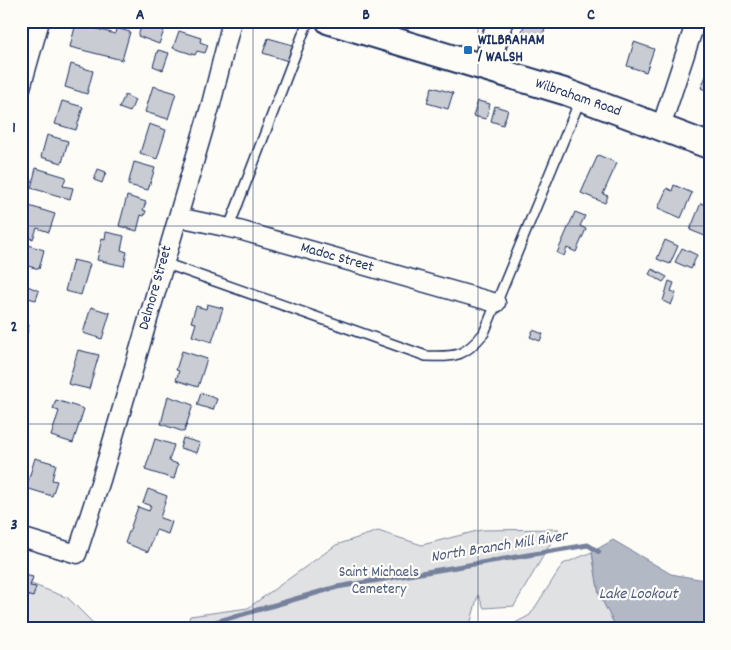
<svg xmlns="http://www.w3.org/2000/svg" width="731" height="650" font-family="Dekko,sans-serif">
	<style>
		.green { fill: #e0e1e3; stroke: #7e88a0 }
		.water { fill: #b3b8c5; stroke: #76819c }
		.lines { fill: none; stroke-linecap: round; stroke-linejoin: round }
		.stream { stroke: #76819c; stroke-width: 5 }
		.building { fill: #c9ccd3; stroke: #1b2f5e }
		.lane-casing { stroke: #1b2f5e; stroke-width: 12 }
		.street-casing { stroke: #1b2f5e; stroke-width: 21 }
		.secondary-casing { stroke: #1b2f5e; stroke-width: 29 }
		.lane { stroke: #fdfcf7; stroke-width: 9 }
		.street { stroke: #fdfcf7; stroke-width: 18 }
		.secondary { stroke: #fdfcf7; stroke-width: 25 }
		.grid { fill: none; stroke: #1b2f5e; stroke-width: 1; stroke-opacity: 0.55 }
		.poi-dot { fill: #1f6fb2; stroke: #fdfcf7; stroke-width: 2 }
		.labels { text-anchor: middle; dominant-baseline: central; stroke-width: 4.5; stroke-linejoin: round; paint-order: stroke }
		.poi-label { font-size: 15px; font-weight: bold; fill: #1b2f5e; stroke: #fdfcf7; text-anchor: start }
		.street-label { font-size: 15px; fill: #1b2f5e; stroke: #fdfcf7 }
		.park-label { font-size: 15px; fill: #4c5c7f; stroke: #fdfcf7 }
		.water-label { font-size: 16px; font-style: italic; fill: #49587d; stroke: #fdfcf7 }
		.neatline { fill: none; stroke: #1b2f5e; stroke-width: 2 }
		.grid-label { font-size: 16px; text-anchor: middle; font-weight: bold; fill: #1b2f5e }
	</style>
	<rect width="100%" height="100%" fill="#fdfcf7"/>
	<filter id="ink" filterUnits="userSpaceOnUse"><feTurbulence type="fractalNoise" baseFrequency=".02" numOctaves="2"/><feDisplacementMap in="SourceGraphic" scale="10" xChannelSelector="R" yChannelSelector="G"/><feConvolveMatrix kernelMatrix="1 2 1 2 8 2 1 2 1" color-interpolation-filters="sRGB"/></filter>
	<g filter="url(#ink)">
		<path class="green" d="M559 529 514 606 484 608 478 595 469 629H186L190 616 248 608 336 545 378 531 422 545 481 530Z
			M592 552 599 594 617 629H504L530 615 563 564Z
			M21 580 68 598 99 629H21Z"/>
		<path class="water" d="M613 540 671 574 710 581V629H617L599 594 592 552Z"/>
		<g class="lines">
			<path class="stream" d="M191 629 337 587 588 545 599 552"/>
		</g>
		<path class="building" d="M143 21H156L155 24 165 28 159 44 138 36Z
			M525 21H547L542 38 522 32Z
			M76 23 115 34 116 28 130 32 122 60 70 47Z
			M179 31 201 38 200 42 208 45 205 53 197 51 195 55 173 48Z
			M268 38 293 45 288 61 263 53Z
			M634 42 654 49 646 72 627 66Z
			M158 50 169 53 163 70 153 66Z
			M71 64 93 71 87 94 65 87Z
			M709 69H710V92L701 88Z
			M153 86 176 93 168 119 145 112Z
			M432 87 453 93 448 109 427 103Z
			M125 95 135 100 130 112 119 108Z
			M62 101 83 107 76 130 55 124Z
			M478 101 490 104 486 119 473 116Z
			M495 106 508 110 503 125 491 121Z
			M149 124 166 130 157 159 140 153Z
			M47 135 68 141 62 163 41 157Z
			M598 155 617 163 603 194 608 196 605 203 581 193Z
			M134 162 155 168 148 190 128 185Z
			M36 168 66 177 63 186 73 188 70 199 31 188Z
			M98 169 106 172 102 183 94 180Z
			M674 185 692 193 681 218 658 208 667 188 672 191Z
			M127 196 146 202 143 210 146 211 144 216 141 215 137 231 119 226Z
			M708 199 710 200V238L690 230 701 203 705 205Z
			M26 205 55 214 49 232 37 228 33 239 21 235V218Z
			M575 212 585 216 580 226 586 229 576 252 567 248 564 256 557 253Z
			M106 232 124 236 121 250 127 252 124 266 97 260 102 238 105 239Z
			M665 240 678 246 670 264 657 259Z
			M21 243 44 250 39 269 21 264Z
			M682 248 697 255 691 269 675 262Z
			M73 260 90 264 81 295 65 291Z
			M652 269 667 277 663 282 649 274Z
			M669 281 674 283 671 291 676 293 671 305 663 301Z
			M21 283 39 291 36 300 28 298 26 305 21 303Z
			M207 304 223 308 212 342 192 336 196 323 191 322 196 306 206 309Z
			M91 307 110 313 102 339 83 333Z
			M21 323 29 325 26 337 21 336Z
			M533 330 543 334 540 341 530 337Z
			M78 350 99 355 89 389 68 384Z
			M182 351 207 359 198 387 176 380 179 371 176 370Z
			M201 393 217 399 213 410 197 405Z
			M168 396 193 405 184 432 161 424Z
			M56 400 84 409 73 443 51 436 59 411 53 409Z
			M183 438 200 443 197 453 180 448Z
			M155 439 174 445 169 461 178 464 174 479 145 470Z
			M35 458 56 464 52 480 57 481 52 496 26 488Z
			M148 489 167 496 160 518 172 522 168 534 156 530 148 552 125 543 138 507 149 511 151 506 143 503Z
			M21 574 33 577 30 586 36 587 33 597 26 595 24 601 21 600Z"/>
		<g class="lines">
			<defs>
				<path id="lane" d="M229 227 308 21
					M164 263 426 356C457 357 464 357 484 333L580 100"/>
				<path id="street" d="M21 88 40 21
					M661 127 696 21
					M178 217 239 230 496 303
					M21 537 77 554 101 480 211 104 232 21"/>
				<path id="secondary" d="M329 21 566 92 710 146
					M486 68 500 21"/>
			</defs>
			<use href="#lane" class="lane-casing"/>
			<use href="#street" class="street-casing"/>
			<use href="#secondary" class="secondary-casing"/>
			<use href="#lane" class="lane"/>
			<use href="#street" class="street"/>
			<use href="#secondary" class="secondary"/>
		</g>
	</g>
	<path class="grid" d="M253 21V629M478 21V629M21 226H710M21 424H710"/>
	<rect class="poi-dot" x="463" y="45" width="10" height="10" rx="2.5"/>
	<g class="labels">
		<g class="poi-label">
			<text x="478" y="41">WILBRAHAM<tspan x="478" dy="17">/ WALSH</tspan></text>
		</g>
		<g class="street-label">
			<text transform="translate(578 98) rotate(19)">Wilbraham Road</text>
			<text transform="translate(337 258) rotate(16)">Madoc Street</text>
			<text transform="translate(156 288) rotate(-74)">Delmore Street</text>
		</g>
		<g class="park-label">
			<text x="379" y="573">Saint Michaels<tspan x="379" dy="17">Cemetery</tspan></text>
		</g>
		<g class="water-label">
			<text transform="translate(499 547) rotate(-9)">North Branch Mill River</text>
			<text x="638" y="594">Lake Lookout</text>
		</g>
	</g>
	<rect width="731" height="650" fill="none" stroke="#fdfcf7" stroke-width="55"/>
	<rect x="28" y="28" width="676" height="594" class="neatline"/>
	<g class="grid-label">
		<text x="140" y="19">A</text>
		<text x="366" y="19">B</text>
		<text x="591" y="19">C</text>
		<text x="14" y="132">1</text>
		<text x="14" y="331">2</text>
		<text x="14" y="529">3</text>
	</g>
</svg>
